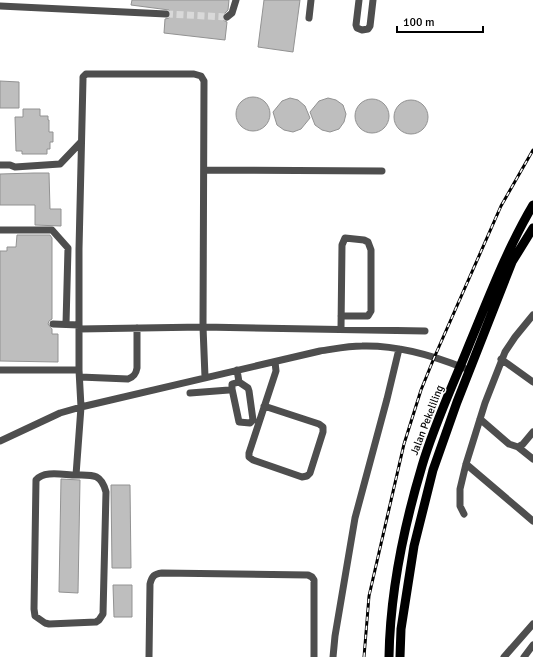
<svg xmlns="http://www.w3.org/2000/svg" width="533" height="657" font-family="Signika,sans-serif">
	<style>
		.building { fill: #bebebe; stroke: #929292 }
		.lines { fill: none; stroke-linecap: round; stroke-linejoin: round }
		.minor-tunnel { stroke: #d9d9d9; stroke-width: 7; stroke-dasharray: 7 3.5; stroke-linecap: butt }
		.minor { stroke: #4e4e4e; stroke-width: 7 }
		.major { stroke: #000; stroke-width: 9 }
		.rail-casing { stroke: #000; stroke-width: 3 }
		.rail { stroke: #fff; stroke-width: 1.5; stroke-dasharray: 4.5; stroke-linecap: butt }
		.labels { text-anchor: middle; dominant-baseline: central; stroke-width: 3; stroke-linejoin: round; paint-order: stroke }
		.street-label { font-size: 11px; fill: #000; stroke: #fff }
	</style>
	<rect width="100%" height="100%" fill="#fff"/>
	<path class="building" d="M132 0H229L228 10 222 16 223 20 227 22 225 40 164 33 165 19 169 18 171 15 169 10 131 5Z
		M264 0H300L293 52 258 47Z
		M0 81 19 82V108H0Z
		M236 114a17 17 0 1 1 34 0a17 17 0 1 1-34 0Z
		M290 98 298 100 305 106 310 118 301 129 293 132 284 130 277 125 273 112 282 101Z
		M328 98 336 100 343 105 346 114 344 122 339 129 330 132 322 130 315 125 310 112 319 101Z
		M355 116a17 17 0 1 1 34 0a17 17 0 1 1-34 0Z
		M394 117a17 17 0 1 1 34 0a17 17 0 1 1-34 0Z
		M23 109H40V116H48V120H49V132H53V142H50V149H47V154H22V151H16L15 117H23Z
		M34 173H49L50 209H61V226L35 225V205H0V174Z
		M17 235H50L52 238V319L49 321 48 324 52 329V334H58V362L0 361V251H7V247H16Z
		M61 479 80 480 78 593 59 592Z
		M111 485H130L131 568H112Z
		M113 585H132V617H114Z"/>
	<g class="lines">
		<path class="minor-tunnel" d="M166 14 227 17"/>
		<path class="minor" d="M359 0 356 25 357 28 362 30 368 29 370 26 373 0
			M0 6 166 14
			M227 17 232 13 236 0
			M309 18 311 0
			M0 165H10L15 167 60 164 81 142
			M204 170 382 171
			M0 230H52L68 248 66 324
			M53 324 79 325
			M79 329 203 327 425 331
			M341 329 342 245 345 238 364 240 368 242 371 250V311L368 316H341
			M501 359 533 382
			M0 370H79
			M80 377 128 379C134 377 136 374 137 368V328
			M232 389 239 422 250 423 253 420 249 391 248 388 239 382 237 370
			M190 393 229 390 232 389V384L239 382
			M264 406 319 424 323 427V432L310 473 307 476 302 477 253 460 249 457V453L276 371 275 362
			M480 419 509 444 518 447 523 444 533 432
			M0 441 60 413 81 407 320 351C334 349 348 346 362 346 397 345 432 355 464 368
			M518 447 533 459
			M466 464 533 521
			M76 475C64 475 44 470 36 480L34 609 35 616 45 623 49 624 96 622 99 620 103 614 106 492C101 473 92 475 76 475L81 407 79 370V249L83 79V77L86 74H194L201 76 204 81 203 327 205 377
			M464 514 460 506V489L466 464 485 403 505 352 515 337 533 315
			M149 657 150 584C152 576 154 574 162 573L308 575 312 577 314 580V657
			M333 657 335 636 355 518 387 399 399 349
			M504 657 533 624
			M524 657 533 645"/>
		<path class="major" d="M389 657C390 595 404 526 422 466 434 425 453 385 469 345 489 297 507 249 533 205
			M400 657 401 629 414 546 433 470 457 402 512 262 533 228"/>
		<defs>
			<path id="rail" d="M364 657 369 596 404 444 421 390 434 358 501 206 533 150"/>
		</defs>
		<use href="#rail" class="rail-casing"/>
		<use href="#rail" class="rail"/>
	</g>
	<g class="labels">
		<g class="street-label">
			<text transform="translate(427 420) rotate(-69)">Jalan Pekeliling</text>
		</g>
	</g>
	<path d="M397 26v6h86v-6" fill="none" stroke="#000000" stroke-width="2"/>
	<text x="403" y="26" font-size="12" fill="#000000" stroke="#ffffff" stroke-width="3" paint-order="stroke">100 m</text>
</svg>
